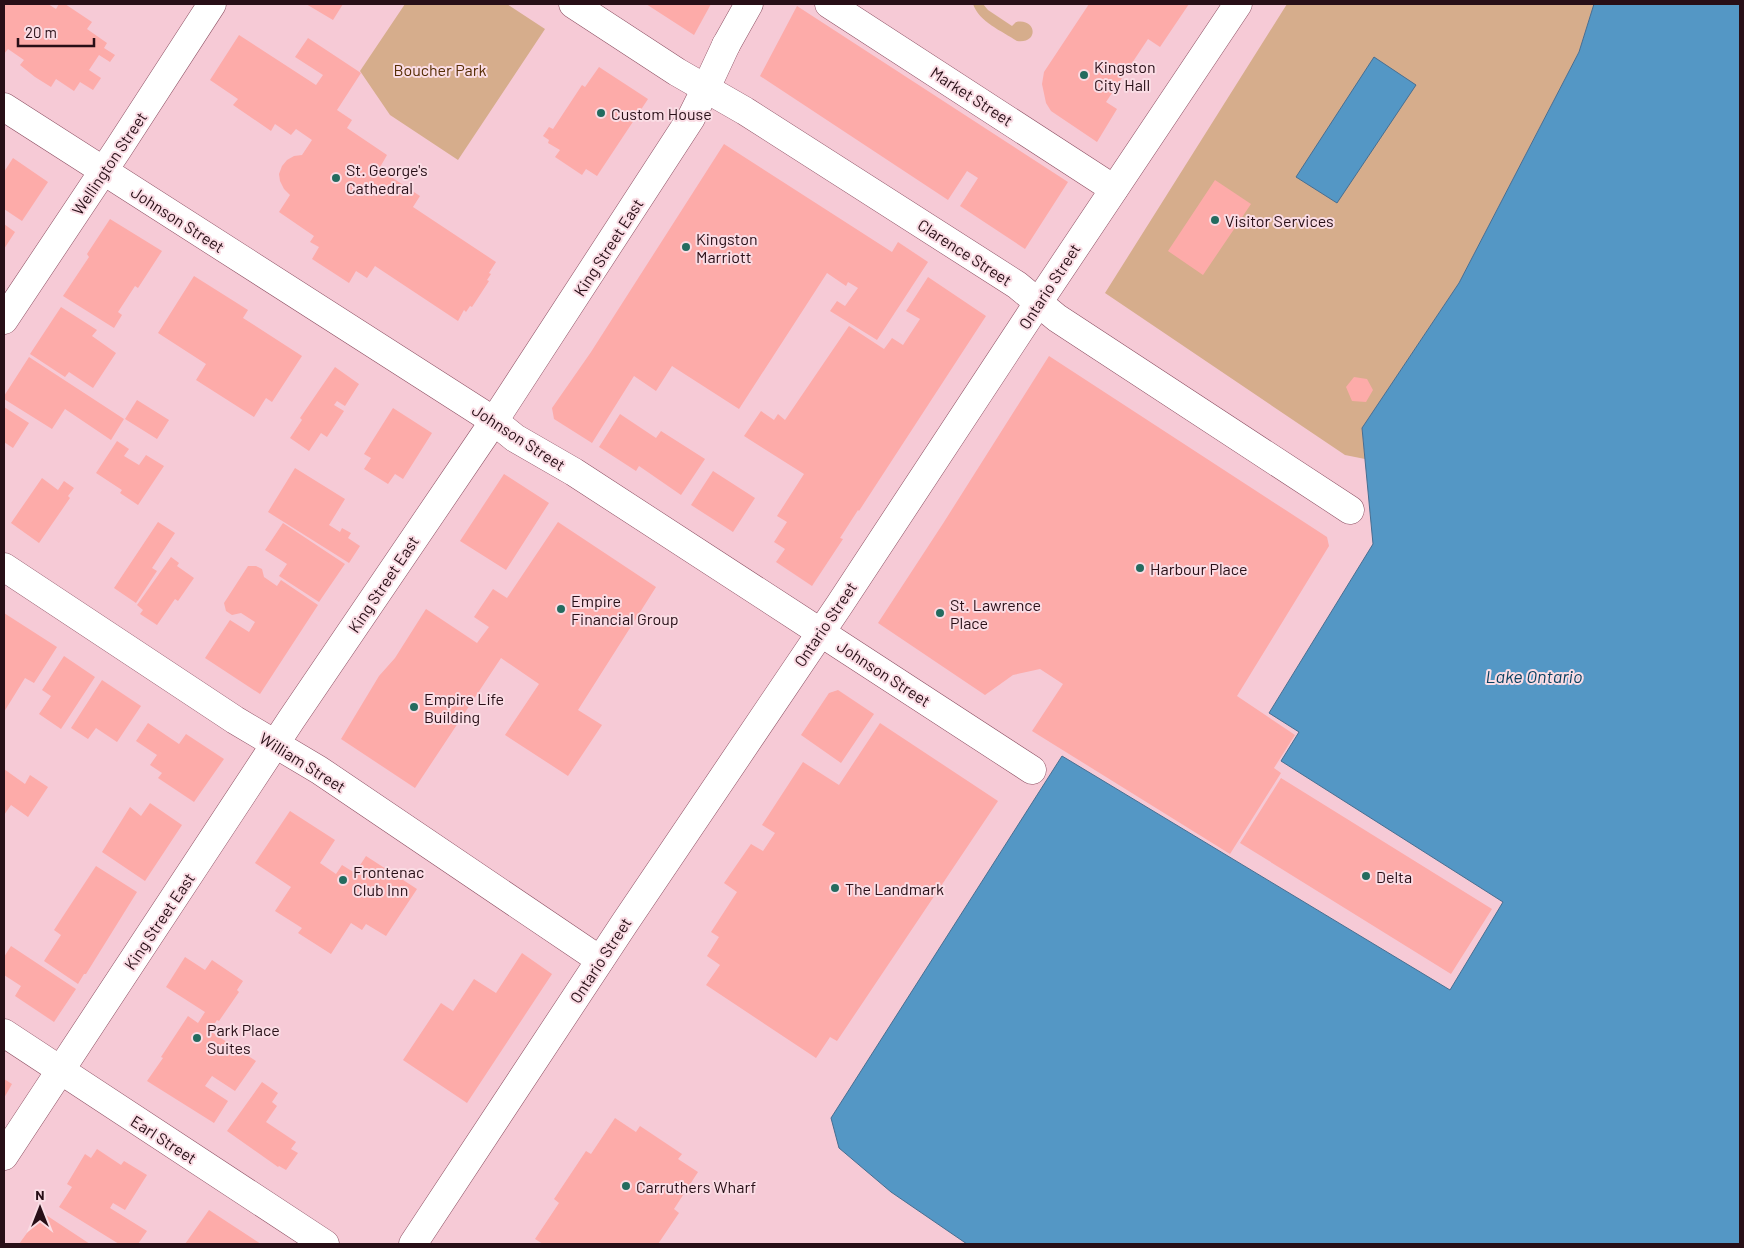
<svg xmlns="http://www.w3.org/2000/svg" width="1744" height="1248" font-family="Barlow,sans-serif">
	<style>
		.green { fill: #d6ad8c }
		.water { fill: #5497c5; stroke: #476e91 }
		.building { fill: #fdaba9 }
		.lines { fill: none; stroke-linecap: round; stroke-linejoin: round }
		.minor-casing { stroke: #8d5063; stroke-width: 29 }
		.tertiary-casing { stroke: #8d5063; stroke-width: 29 }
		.secondary-casing { stroke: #8d5063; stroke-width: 29 }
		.primary-casing { stroke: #8d5063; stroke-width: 29 }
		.minor { stroke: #fff; stroke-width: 28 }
		.tertiary { stroke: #fff; stroke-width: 28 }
		.secondary { stroke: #fff; stroke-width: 28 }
		.primary { stroke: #fff; stroke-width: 28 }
		.poi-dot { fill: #246b5f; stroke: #fadce4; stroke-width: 2 }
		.labels { text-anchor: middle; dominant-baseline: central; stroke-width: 4; stroke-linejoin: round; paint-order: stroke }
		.poi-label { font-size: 16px; fill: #280f17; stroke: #fadce4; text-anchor: start }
		.park-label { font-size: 16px; fill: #552d04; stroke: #fadce4 }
		.street-label { font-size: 16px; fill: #280f17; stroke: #fadce4 }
		.water-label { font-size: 18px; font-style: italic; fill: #073f5f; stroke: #fadce4 }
	</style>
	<rect width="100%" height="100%" fill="#f6cad6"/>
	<path class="green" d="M405 4H507L545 29 458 160 390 115 360 71Z
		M973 4H983L988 10 1012 26 1016 22C1037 18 1039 44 1017 41 1002 31 979 22 973 4Z
		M1287 4H1594L1579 52 1459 283 1362 428 1365 459 1345 455 1105 293Z"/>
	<path class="water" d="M1594 4H1740V1244H967L891 1192 839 1148 831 1118 1062 756 1450 990 1503 902 1281 761 1299 732 1269 713 1373 544 1362 428 1459 283 1579 52Z
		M1374 57 1416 85 1337 203 1296 177Z"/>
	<path class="building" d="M4 4H48L56 9 59 4H65L92 22 87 29 107 43 104 48 115 55 110 62 99 55 89 70 101 78 93 90 80 82 74 91 56 79 51 87 35 77 20 65 24 60 8 49 4 54Z
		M306 4H343L333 20Z
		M646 4H711L694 35Z
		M1089 4H1189L1160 47 1148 39 1106 102 1117 109 1097 142 1051 111 1046 103 1042 84 1044 72Z
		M797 6 1068 182 1025 249 960 206 978 178 967 171 948 200 760 76Z
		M239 35 316 85 323 75 295 57 308 38 361 73 337 110 352 120 347 128 387 155 379 169 420 196 413 207 496 262 489 273 491 274 487 280 489 281 472 307 470 306 466 312 464 310 458 321 375 266 367 278 356 271 349 283 312 259 319 247 310 242 314 236 279 212 290 195 284 189 280 181 279 174 282 166 287 160 294 156 302 155 312 140 296 129 291 135 275 124 271 131 233 105 238 99 210 80Z
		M599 67 648 99 597 176 586 169 582 175 555 157 560 150 548 143 549 140 543 136 549 127 553 129 582 85 585 87Z
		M724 144 892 252 898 242 928 262 877 340 830 311 837 301 845 306 858 288 848 282 846 286 827 273 739 409 672 366 656 391 634 376 592 443 554 419 552 408 591 352Z
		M13 158 48 182 22 221 4 209V172Z
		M1215 180 1251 204 1203 275 1168 251Z
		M110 219 162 251 138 288 135 286 118 312 122 315 114 328 63 296 89 257 87 254Z
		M4 224 15 232 4 249Z
		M194 276 248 310 243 318 302 356 272 402 266 398 254 417 196 380 206 364 158 333Z
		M928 277 986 316 859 511 858 510 840 538 843 539 812 586 776 562 785 549 774 542 787 522 777 516 804 474 744 436 761 411 774 420 778 414 785 420 849 326 884 349 892 338 903 345 920 319 906 311Z
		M61 307 97 330 92 336 116 353 93 388 69 372 65 377 30 354Z
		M1049 356 1327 537 1329 546 1237 696 1295 735 1274 768 1281 773 1230 854 1032 731 1063 684 1040 669 1013 675 985 695 878 623 944 522Z
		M29 357 124 419 111 440 65 409 52 429 4 399V396Z
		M335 367 359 384 345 406 337 401 334 405 344 411 327 437 321 433 309 451 290 438 302 420 300 418Z
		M1354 377 1367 379 1373 390 1366 402 1352 401 1346 387Z
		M137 400 169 420 157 439 125 419Z
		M4 407 29 423 13 448 4 442Z
		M393 408 432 433 403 479 395 474 388 484 364 469 371 458 364 454Z
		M620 414 656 438 661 431 705 459 681 495 639 466 636 471 599 447Z
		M117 441 129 449 124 456 139 465 146 455 164 466 138 505 120 493 122 490 96 473Z
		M295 468 345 499 329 525 340 532 342 528 351 533 348 538 360 546 349 563 268 512Z
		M713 471 755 498 733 532 691 505Z
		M504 474 549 503 506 570 460 541Z
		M42 478 58 490 64 481 74 488 68 496 70 498 39 543 11 523Z
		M158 522 175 533 152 568 157 571 136 603 114 588Z
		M558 522 656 587 578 710 602 725 568 776 505 735 539 684 501 658 415 788 341 739 379 676 395 658 426 609 477 643 489 627 474 617 493 589 507 598Z
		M283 523 345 564 319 602 279 576 287 564 265 550Z
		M171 557 179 563 177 566 194 578 178 601 175 599 157 625 140 614 143 610 137 605Z
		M248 566H256L262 569 264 577 277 586 281 580 318 605 260 694 205 658 230 620 249 632 255 622 241 613 232 615 226 611 224 603Z
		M4 613 57 647 34 683 25 678 4 712Z
		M64 656 95 677 61 729 39 714 51 696 42 690Z
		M102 680 141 706 117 742 96 728 88 739 71 728Z
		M838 690 874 714 841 763 801 735 829 693Z
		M148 723 179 744 186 734 224 759 194 802 158 778 162 773 150 765 157 755 136 741Z
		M880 723 998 801 837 1041 830 1037 816 1058 706 985 720 965 707 956 719 937 711 932 737 892 724 883 751 844 763 851 775 833 762 825 803 762 839 785Z
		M4 769 25 784 30 775 48 787 28 817 11 805 4 815Z
		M1281 778 1492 909 1451 974 1240 843Z
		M150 803 182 825 145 881 102 852 130 807 141 816Z
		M290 811 335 840 320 863 336 874 342 865 355 873 366 856 417 889 386 936 366 924 362 930 351 923 331 954 298 933 302 928 275 911 291 887 255 863Z
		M96 866 137 892 86 974H84L78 984 44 961 61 935 54 930Z
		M11 946 76 989 54 1022 15 996 21 986 4 975V957Z
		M522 953 552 974 467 1103 403 1060 441 1003 453 1011 474 979 496 993Z
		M185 957 205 970 212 960 243 981 237 990 239 992 219 1021 217 1020 210 1031 256 1061 235 1091 212 1076 205 1086 228 1101 214 1123 147 1081 163 1058 161 1057 188 1016 198 1023 205 1012 166 987Z
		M4 1079 12 1084 4 1098Z
		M262 1082 278 1093 272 1102 277 1106 266 1122 296 1142 291 1149 298 1153 286 1170 279 1166 278 1167 227 1131Z
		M615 1118 636 1132 640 1126 682 1154 678 1159 698 1172 674 1209 679 1213 658 1244H543L535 1239 559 1203 554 1199 586 1151 591 1154Z
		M97 1149 121 1165 124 1161 147 1175 125 1210 113 1203 110 1208 147 1231 138 1244H119L59 1207 72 1187 67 1184 85 1154 91 1158Z
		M209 1210 261 1244H185Z
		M40 1215 44 1217 46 1215 90 1244H19Z"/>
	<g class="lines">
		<defs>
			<path id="minor" d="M573 4 677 72 745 111 1017 285 1057 318 1350 510
				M829 4 1114 189
				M4 320 118 149 212 4
				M4 567 235 720 319 770 600 960
				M820 632 1032 770
				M4 1033 325 1244"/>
			<path id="tertiary" d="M706 88 726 45
				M4 1156 291 720 494 421"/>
			<path id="secondary" d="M726 45 749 4
				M494 421 691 118 706 88
				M413 1244 624 924 840 604 1038 303"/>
			<path id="primary" d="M4 107 494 421 515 438 574 472 820 632
				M1038 303 1238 4"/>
		</defs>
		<use href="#minor" class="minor-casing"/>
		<use href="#tertiary" class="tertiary-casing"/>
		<use href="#secondary" class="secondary-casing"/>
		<use href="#primary" class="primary-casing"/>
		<use href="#minor" class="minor"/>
		<use href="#tertiary" class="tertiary"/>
		<use href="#secondary" class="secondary"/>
		<use href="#primary" class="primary"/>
	</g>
	<g class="poi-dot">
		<circle cx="1084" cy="75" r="5"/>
		<circle cx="601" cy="113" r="5"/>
		<circle cx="336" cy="178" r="5"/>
		<circle cx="1215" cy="220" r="5"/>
		<circle cx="686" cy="247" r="5"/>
		<circle cx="1140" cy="568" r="5"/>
		<circle cx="561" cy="609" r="5"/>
		<circle cx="940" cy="613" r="5"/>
		<circle cx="414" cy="707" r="5"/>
		<circle cx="1366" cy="876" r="5"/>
		<circle cx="343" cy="880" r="5"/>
		<circle cx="835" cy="888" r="5"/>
		<circle cx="197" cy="1038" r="5"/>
		<circle cx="626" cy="1186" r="5"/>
	</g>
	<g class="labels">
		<g class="poi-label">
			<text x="1094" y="66">Kingston<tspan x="1094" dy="18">City Hall</tspan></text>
			<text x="611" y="113">Custom House</text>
			<text x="346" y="169">St. George's<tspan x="346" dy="18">Cathedral</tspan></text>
			<text x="1225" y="220">Visitor Services</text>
			<text x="696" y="238">Kingston<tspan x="696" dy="18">Marriott</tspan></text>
			<text x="1150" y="568">Harbour Place</text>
			<text x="571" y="600">Empire<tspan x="571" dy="18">Financial Group</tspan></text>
			<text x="950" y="604">St. Lawrence<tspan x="950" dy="18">Place</tspan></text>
			<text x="424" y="698">Empire Life<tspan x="424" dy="18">Building</tspan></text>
			<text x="353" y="871">Frontenac<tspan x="353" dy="18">Club Inn</tspan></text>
			<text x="1376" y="876">Delta</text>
			<text x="845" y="888">The Landmark</text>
			<text x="207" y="1029">Park Place<tspan x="207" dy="18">Suites</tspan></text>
			<text x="636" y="1186">Carruthers Wharf</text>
		</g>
		<g class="park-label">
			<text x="440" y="69">Boucher Park</text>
		</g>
		<g class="street-label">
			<text transform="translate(972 96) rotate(33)">Market Street</text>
			<text transform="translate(109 163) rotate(-56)">Wellington Street</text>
			<text transform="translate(178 219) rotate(33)">Johnson Street</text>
			<text transform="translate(608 247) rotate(-57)">King Street East</text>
			<text transform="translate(965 252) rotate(33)">Clarence Street</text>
			<text transform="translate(1049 286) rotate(-57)">Ontario Street</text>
			<text transform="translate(519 437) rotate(33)">Johnson Street</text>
			<text transform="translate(383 584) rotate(-56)">King Street East</text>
			<text transform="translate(825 624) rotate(-56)">Ontario Street</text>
			<text transform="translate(884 673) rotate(33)">Johnson Street</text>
			<text transform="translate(303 762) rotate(32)">William Street</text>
			<text transform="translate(159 921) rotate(-56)">King Street East</text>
			<text transform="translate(600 960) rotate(-57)">Ontario Street</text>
			<text transform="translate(164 1139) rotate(33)">Earl Street</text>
		</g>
		<g class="water-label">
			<text x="1534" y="676">Lake Ontario</text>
		</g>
	</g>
	<rect width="1744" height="1248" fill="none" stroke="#280f17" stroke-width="10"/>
	<g transform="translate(40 1208)" stroke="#fadce4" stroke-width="4" paint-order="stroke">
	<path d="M0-4L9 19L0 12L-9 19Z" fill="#280f17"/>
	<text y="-8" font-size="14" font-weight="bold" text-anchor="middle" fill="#280f17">N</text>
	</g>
	<path d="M18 38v8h76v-8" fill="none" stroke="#280f17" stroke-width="2.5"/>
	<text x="25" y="38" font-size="15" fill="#280f17" stroke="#fadce4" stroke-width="4" paint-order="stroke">20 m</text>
</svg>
